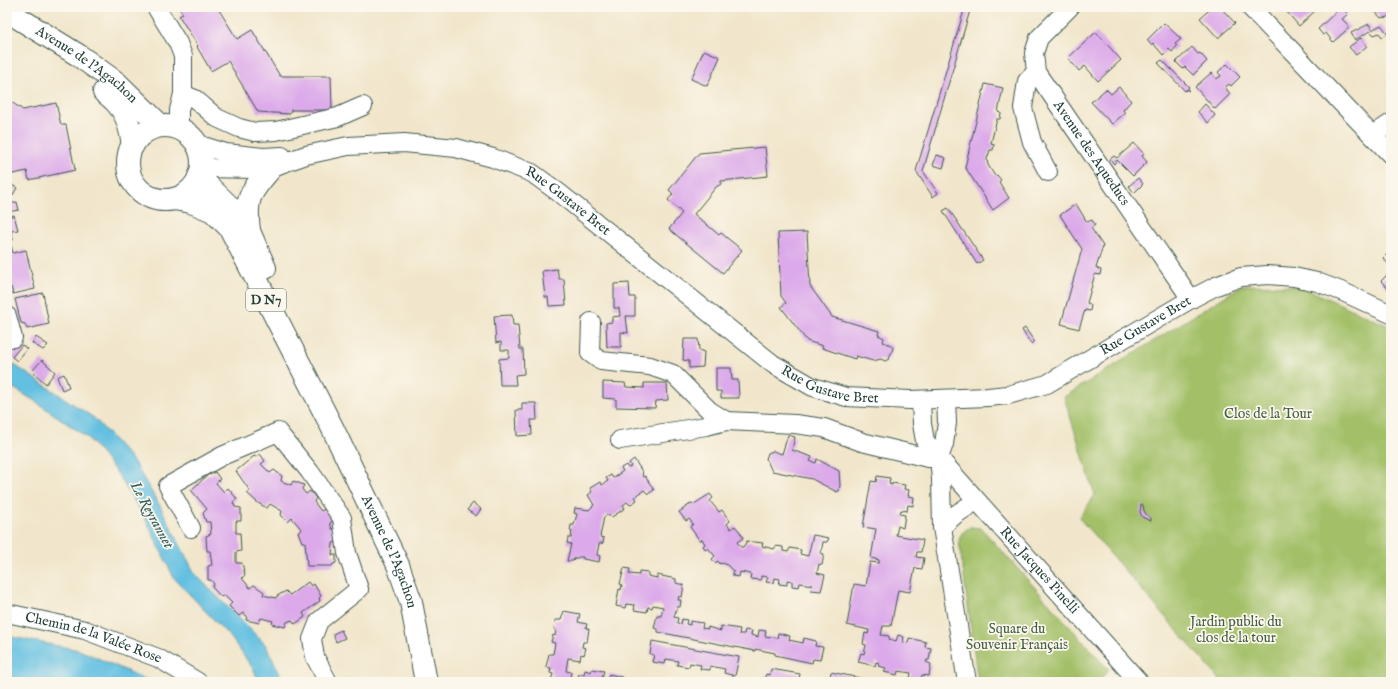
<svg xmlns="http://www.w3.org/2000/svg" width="1398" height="689" font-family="'IM FELL English',serif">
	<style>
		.green { fill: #a3c067; stroke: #617e4e }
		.water { fill: #64c0e1; stroke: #427e8a }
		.building { fill: #dcaaea }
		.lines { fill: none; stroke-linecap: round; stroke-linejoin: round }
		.minor-casing { stroke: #3e564b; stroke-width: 20 }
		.major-casing { stroke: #3e564b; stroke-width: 24 }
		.minor { stroke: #fff; stroke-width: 18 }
		.major { stroke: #fff; stroke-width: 22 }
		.labels { text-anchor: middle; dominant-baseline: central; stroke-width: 3.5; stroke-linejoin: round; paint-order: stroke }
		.shield { fill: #fbf7ec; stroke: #61756b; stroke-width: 1 }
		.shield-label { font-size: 13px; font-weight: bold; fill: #1f3d34 }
		.street-label { font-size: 14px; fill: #1f3d34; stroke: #fbf7ec }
		.park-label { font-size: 14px; fill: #405e41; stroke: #fbf7ec }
		.water-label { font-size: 15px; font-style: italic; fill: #305e5f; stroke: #fbf7ec }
	</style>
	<rect width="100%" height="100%" fill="#fbf7ec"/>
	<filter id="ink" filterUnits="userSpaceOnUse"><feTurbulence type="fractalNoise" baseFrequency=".025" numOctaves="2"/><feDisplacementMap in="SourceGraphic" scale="8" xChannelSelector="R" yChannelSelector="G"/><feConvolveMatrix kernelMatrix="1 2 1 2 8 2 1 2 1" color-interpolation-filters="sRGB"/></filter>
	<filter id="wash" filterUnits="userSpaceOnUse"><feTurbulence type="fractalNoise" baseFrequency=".012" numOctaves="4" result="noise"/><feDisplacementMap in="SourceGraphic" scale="16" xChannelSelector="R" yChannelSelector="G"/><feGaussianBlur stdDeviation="0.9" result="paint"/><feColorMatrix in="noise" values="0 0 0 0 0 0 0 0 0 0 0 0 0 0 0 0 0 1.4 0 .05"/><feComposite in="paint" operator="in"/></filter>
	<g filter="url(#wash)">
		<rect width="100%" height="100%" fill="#f1e6cb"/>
		<path class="green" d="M1243 285 1300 286 1391 327V682H1222L1079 518 1095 495 1064 397Z
			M970 527 981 528 1109 670 1097 682H978L959 540 962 533Z"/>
		<path class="water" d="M7 360 94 418 133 461 160 506 195 574 265 644 284 682H259L254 670 232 639 174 578 147 522 117 473 88 438 35 401 7 384Z
			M7 636 79 650 152 682H7Z"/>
		<g id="blocks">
			<path class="building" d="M179 7H220L221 9 219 10 237 39 252 30 280 76H331L332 110H291L290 114 258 112 228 61 211 71 197 47 198 46 179 16 183 14 179 8Z
				M965 7H971L923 171 938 193 933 197 916 171Z
				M1213 7H1220L1235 23 1218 38 1200 18Z
				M1291 7H1319L1299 26 1286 11Z
				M1341 7 1348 14 1342 19 1350 27 1333 42 1326 33 1323 35 1318 29Z
				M1371 7H1391V15L1385 18 1383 17 1381 18Z
				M1164 23 1181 39 1175 44 1177 46 1172 52 1169 49 1163 55 1153 43 1151 45 1147 40Z
				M1369 24 1372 30 1381 25 1388 34 1382 37 1379 33 1374 35 1370 31 1355 40 1351 33Z
				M1096 32 1121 60 1098 81 1085 66 1079 71 1068 58Z
				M1361 38 1367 46 1356 55 1349 47Z
				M1192 47 1198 54 1200 53 1207 61 1193 75 1185 67 1183 69 1176 62Z
				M704 50 720 57 707 86 691 79Z
				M1162 60 1189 87 1188 88 1189 90 1188 91 1187 89 1185 91 1158 63Z
				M1227 64 1240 77 1231 86 1229 84 1225 87 1230 94 1215 109 1195 87 1211 73 1216 79 1221 76 1218 72Z
				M985 84 1003 88 998 112 1001 113 1000 119H997L991 143 994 144 993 150H990L987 159 988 165 995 176 997 175 1001 180 999 182 1009 198 993 210 965 167Z
				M1119 87 1131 101 1123 110 1125 113 1112 124 1091 102 1106 89 1111 94Z
				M7 99 23 110 56 103 61 125H66L75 170 29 180 27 171 13 174 7 170Z
				M1205 104 1215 115 1208 123 1198 112Z
				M1134 143 1144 154 1142 156 1147 162 1133 176 1117 160 1114 164 1110 159 1114 156 1117 158Z
				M765 147 768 176 721 181V184L716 187 694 214 719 235 721 233 742 250 723 273 669 229 682 213 668 200 673 194 669 190 699 153Z
				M937 155 946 158 943 168 933 165Z
				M1138 178 1143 184 1134 193 1129 186Z
				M7 182 17 188 9 201 7 200Z
				M17 202 19 210 7 212V205Z
				M1076 204 1087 222 1092 220 1095 225 1091 228 1103 246 1096 268 1101 270 1100 275 1095 274 1087 303 1091 305 1090 311 1085 310 1079 329 1061 324 1082 249 1060 215Z
				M948 208 983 260 977 264 943 211Z
				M14 215 18 230 11 231 13 240 10 241 13 253 26 250 35 289 13 294 11 287 7 288V218Z
				M807 232 810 286 832 317 879 331 878 335 884 338 883 342 891 345 893 348 889 359 885 361 881 359 873 361 856 356 855 359 822 348 823 346 807 341 781 307 786 303 781 296 778 233Z
				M1391 250V267L1383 258Z
				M557 269 559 279H564L566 305 549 306 548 297H545L542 271Z
				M1389 273 1391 275 1390 291 1381 281Z
				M629 283 630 297H635V316H626L628 333 621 332V347H607L606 323 612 322V317L620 316 619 308H614V284Z
				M43 293 49 324 27 329 25 324 21 323 15 299Z
				M512 315 513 325H518L520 349H523L524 374 515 375 516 385H500L499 359 509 358V350H501V342L496 343 494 316Z
				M1025 328 1034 341 1031 344 1022 330Z
				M36 337 48 345 43 350 32 343Z
				M684 339H698L699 350 704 352 703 367 689 368V361L683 360Z
				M22 345 27 349 17 361 12 357Z
				M42 360 55 372 46 384 32 371Z
				M716 368H731L732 380H738L739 398H721V391H716Z
				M64 374 69 387 62 390 57 377Z
				M603 382 625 383 626 387 644 388V383H667L668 400 656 401 655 408 616 407V399L603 398Z
				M522 403H536L537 420H531L532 435 517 436 516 410H522Z
				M788 435 795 437 792 450 812 457 810 461 816 463 817 459 839 471 840 485 839 491 837 492 812 479 772 471 766 459 768 453 773 451 782 454Z
				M260 454 265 461 261 464 270 473 274 470 282 476 281 481 291 485 293 481 304 485 302 489 306 494 310 491 316 498 314 502 321 511 325 509 334 520 330 523 332 529H336L337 542 333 543 332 555H336V563L333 564 332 566H307L305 542H302L298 532 302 530 292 518 288 522 281 515 282 511 270 504 267 508 258 503 247 493 250 491 236 471 254 456 256 457Z
				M634 459 643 473 642 474 643 477 645 476 654 490 648 494 644 490 635 497 637 500 630 505 627 502 623 505 625 508 612 517 607 515 604 517 600 537 604 538 603 543 599 544 597 555 600 556 599 562 583 559V557H579L578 558H574L573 561H567L571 544 567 543 568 538H571L572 531H570L571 525H574L577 514 574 513 575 508 589 510 594 505 588 495 592 492 590 488 600 482 602 485 608 481 606 478 611 475 613 478 623 471 621 468 626 465 628 468 631 466 629 463Z
				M215 472 220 479 216 483 224 492 228 488 237 499 233 502 235 507 241 508V521H236V533H240L241 551 236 552V563H242L245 575 242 578 250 588 254 585 264 592 263 595 276 598 277 596 286 591 290 595 308 582 311 586 314 584 321 596 319 598 320 601 303 613 305 617 295 624 292 620 287 622 285 627 272 624 273 621 261 618 259 623 246 620 247 616 243 613 239 616 229 606 232 603 224 595 221 597 212 587 214 584 211 580H208V566L212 565 210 551H207L206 536 211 534 210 522H206L203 513 207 509 191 490 209 474 210 475Z
				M877 476 890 478 889 484 892 485V483L905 485 904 489 909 490 908 496 914 497 913 506 908 505 907 511 901 510 900 514 905 515 903 528 898 526 896 535 923 540 921 552H917L916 557 924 558 922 569 915 568 910 592 898 590 891 626H883L881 635 889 636V639L896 641 898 635 904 637 903 642 908 643 909 638 926 642 925 647 931 648 929 660H927L926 662 931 664 929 676 922 675 921 680 910 678 911 673 898 671 897 675 884 672 886 668 878 666 879 663 876 662 875 666 858 662 861 653 864 654 866 645 863 644 864 638 865 633 868 634 869 630 847 625 854 584 866 586 870 562 879 563V560L871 558 876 529 863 527 871 481 876 482Z
				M710 494 713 498 710 501 719 512 722 510 730 521 727 524 731 529 735 526 740 532 743 538 737 542 741 547H743L747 541 763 543 762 546 774 549 776 546 783 547V551L788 552 790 548 801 550 800 554 808 556 813 535 829 538 827 542H823L821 553 824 554 822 565 819 564 817 573 825 575 821 591 811 590 812 585 800 583 799 587 792 586V581L787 580V585L779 584 780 579 775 578 774 583 766 582 768 577 761 576V580L750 579 751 574 740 572 739 577 733 576V571L727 565 723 563 720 564 718 561 715 563 712 559 715 556 708 548 706 550 703 546 705 544 702 539 700 541 690 527 693 524 689 519 686 521 679 512 692 503 694 504Z
				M473 503 481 509 476 516 467 510Z
				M1141 504 1143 505 1144 511 1146 514 1151 518V521L1142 517 1140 512Z
				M624 568 630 569 629 574 639 575V571L648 572V576L657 578V575L676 579V583L684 585 682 597 679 596 678 600H681L680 607H677L674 617 678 618 677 623 681 624 682 619 687 620 686 624 690 625V621L703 623 702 628 708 629V627L721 631V626L740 629 739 634H744L745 630 752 631 751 635 758 637 759 630 766 631 765 636 777 638 778 633 790 636 789 640 803 643 804 638 816 641 815 646 823 647 820 660 813 659 812 663 775 655V653L755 649V651L658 632V629L654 628 657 616H661L663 607 653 605 652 608 648 607 647 612 634 610 635 605 626 604 625 608 616 606 619 589 621 590 622 585 620 584Z
				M564 611 580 614 578 622 587 624 586 628 589 629 587 642H583L582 647 586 648 584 655 581 654 580 660 568 658 566 671 571 672 570 678 577 680 579 674H584L585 670 591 672 592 669 604 671 602 678 608 679 609 674 622 677 621 680 626 682H548V680H551L553 674 550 673 551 668 546 667 549 654H553L555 643 551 642 553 635 555 636 556 630 554 629 555 620H561Z
				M341 630 345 638 336 642 333 634Z
				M652 641 739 657 735 676 724 673 725 669 710 666V670L700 669 701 665 690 663 689 667 677 665 678 661 666 659 665 664 652 662 654 655 650 654Z
				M771 669 800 674 799 679 804 681V682H764L766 674 770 675Z
				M831 672 874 681V682H829Z"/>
		</g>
	</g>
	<g filter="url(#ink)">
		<use href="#blocks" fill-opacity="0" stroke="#3e564b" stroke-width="1"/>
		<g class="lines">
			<defs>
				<g id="minor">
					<path d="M156 7 178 43 183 56V94L179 110V129"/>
					<path id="s1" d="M1070 7 1039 38 1034 53 1036 72 1191 299"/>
					<path d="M1250 7 1391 155"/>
					<path d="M1036 72 1027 81 1023 108 1032 142 1048 172"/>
					<path d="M183 94 195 99 217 118 239 128 255 132 276 131 338 117 363 106"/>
					<path d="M1373 135 1391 123"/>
					<path d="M197 144 226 153 263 157 282 156"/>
					<path id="s2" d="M202 168 255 169 272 167 306 155 348 146 404 143 456 148 493 158 532 173 558 192 773 364 813 387 846 397 910 400 988 397 1008 395 1047 384 1191 299 1216 286 1241 277 1268 275 1294 277 1317 282 1341 291 1391 314"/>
					<path d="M7 316 13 338"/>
					<path d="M591 322 590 353 601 361 650 366 673 374 710 411 726 421"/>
					<path d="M946 399 947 423 944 444 939 458 941 479 942 527 967 682"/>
					<path id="s3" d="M921 400 922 424 925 441 939 458 1139 682"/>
					<path d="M620 440 706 426 726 421 795 424 824 428 862 442 928 458H939"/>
					<path d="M942 527 955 515 976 501"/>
					<path d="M191 528 168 486 222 456 278 432 310 472 342 518 347 553 359 589 319 621 312 639 315 657 328 682"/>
					<path id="s4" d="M7 613 85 630 158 658 198 682"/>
				</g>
				<g id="major">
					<path id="s5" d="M7 11 78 55 117 83 161 126"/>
					<path d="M104 92C125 107 129 120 133 145"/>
					<circle cx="165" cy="163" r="37"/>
					<path d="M199 177 235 212 249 231 265 268"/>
					<path id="s6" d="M174 199 191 202 213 211 230 228 332 427 398 565 411 602 426 682"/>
					<path d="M249 231C245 196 250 193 272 167"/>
				</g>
			</defs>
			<use href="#minor" class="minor-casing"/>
			<use href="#major" class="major-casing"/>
			<use href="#minor" class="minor"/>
			<use href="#major" class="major"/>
		</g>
	</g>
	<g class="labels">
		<rect class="shield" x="246" y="289" width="40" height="22" rx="3"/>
		<g class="shield-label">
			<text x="266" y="300">D N7</text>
		</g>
		<g class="street-label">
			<text stroke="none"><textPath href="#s5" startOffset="96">Avenue de l'Agachon</textPath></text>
			<text stroke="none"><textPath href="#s1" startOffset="177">Avenue des Aqueducs</textPath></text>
			<text stroke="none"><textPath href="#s2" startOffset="383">Rue Gustave Bret</textPath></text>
			<text stroke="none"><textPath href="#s2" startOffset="1043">Rue Gustave Bret</textPath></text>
			<text stroke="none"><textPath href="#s2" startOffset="707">Rue Gustave Bret</textPath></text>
			<text stroke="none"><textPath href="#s6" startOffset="426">Avenue de l'Agachon</textPath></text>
			<text stroke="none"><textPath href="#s3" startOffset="214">Rue Jacques Pinelli</textPath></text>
			<text stroke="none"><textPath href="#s4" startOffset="90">Chemin de la Valée Rose</textPath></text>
		</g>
		<g class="park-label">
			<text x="1268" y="414">Clos de la Tour</text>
			<text x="1236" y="622">Jardin public du<tspan x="1236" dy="16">clos de la tour</tspan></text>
			<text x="1017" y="629">Square du<tspan x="1017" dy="16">Souvenir Français</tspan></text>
		</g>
		<g class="water-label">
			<text transform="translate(152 515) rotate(61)">Le Reyrannet</text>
		</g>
	</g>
	<rect width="1398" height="689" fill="none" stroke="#fbf7ec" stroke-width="24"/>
</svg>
